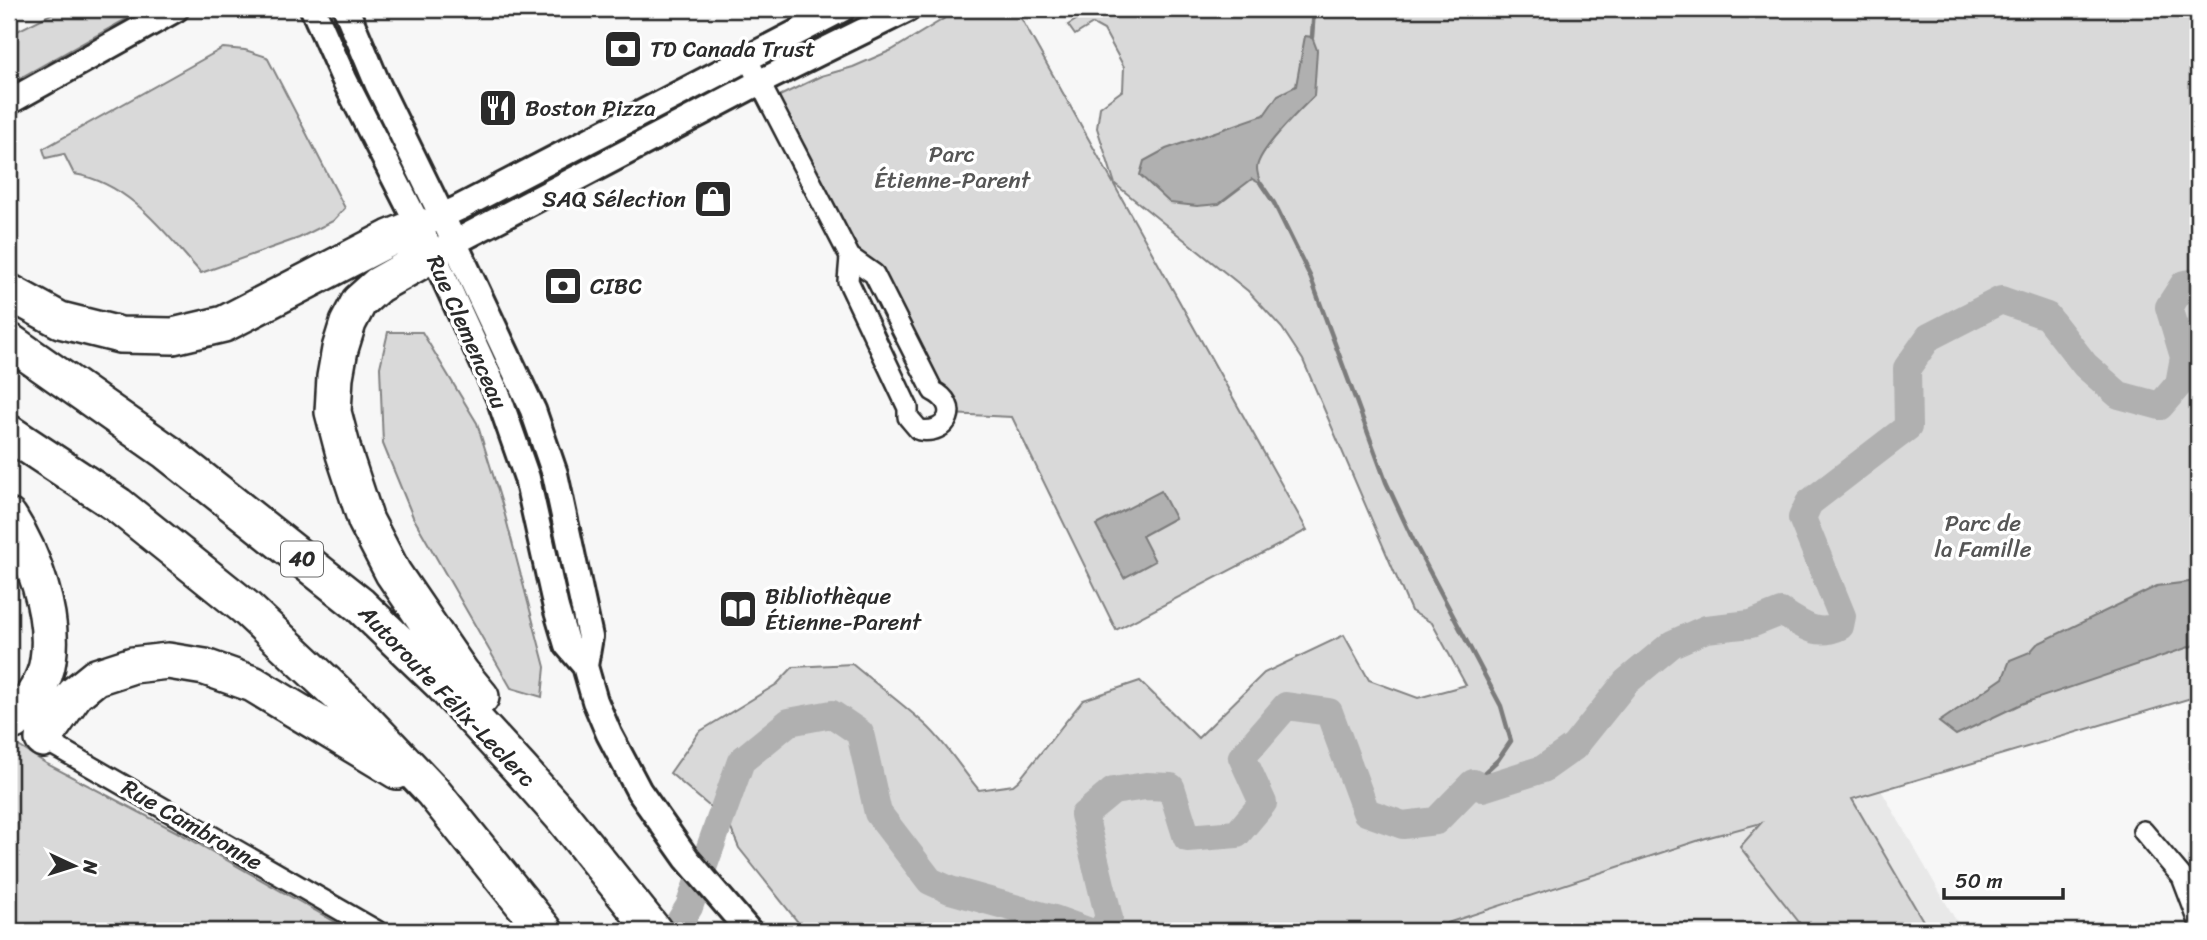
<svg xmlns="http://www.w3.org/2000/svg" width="2207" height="940" font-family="Sriracha,sans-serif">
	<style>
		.built { fill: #e8e8e8 }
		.green { fill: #d9d9d9; stroke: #828282; stroke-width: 2 }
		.water { fill: #b0b0b0; stroke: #7b7b7b; stroke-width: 2 }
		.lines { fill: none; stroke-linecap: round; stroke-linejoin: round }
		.stream { stroke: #7b7b7b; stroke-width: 4.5 }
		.river { stroke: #b0b0b0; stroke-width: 28 }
		.minor-casing { stroke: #2b2b2b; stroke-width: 24 }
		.tertiary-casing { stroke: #2b2b2b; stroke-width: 30 }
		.motorway-casing { stroke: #2b2b2b; stroke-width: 40 }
		.minor { stroke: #fff; stroke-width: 19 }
		.tertiary { stroke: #fff; stroke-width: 24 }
		.motorway { stroke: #fff; stroke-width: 35 }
		.labels { text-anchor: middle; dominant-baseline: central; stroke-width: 7; stroke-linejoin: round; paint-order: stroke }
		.shield { fill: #fff; stroke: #6b6b6b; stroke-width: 2 }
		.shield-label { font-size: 21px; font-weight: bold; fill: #2b2b2b }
		.poi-label { font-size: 23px; fill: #2b2b2b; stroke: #fff; text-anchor: start }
		.park-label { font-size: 23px; fill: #565656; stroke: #fff }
		.street-label { font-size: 23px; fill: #2b2b2b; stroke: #fff }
	</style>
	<rect width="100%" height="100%" fill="#f7f7f7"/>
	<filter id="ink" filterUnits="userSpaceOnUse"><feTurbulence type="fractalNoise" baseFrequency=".0143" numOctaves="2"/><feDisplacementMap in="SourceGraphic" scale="14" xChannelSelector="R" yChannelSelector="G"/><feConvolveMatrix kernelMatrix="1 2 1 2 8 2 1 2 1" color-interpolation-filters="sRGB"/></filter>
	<g filter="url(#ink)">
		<path class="built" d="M1881 790 1962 931H1423L1706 838Z"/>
		<path class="green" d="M61 9H144L9 84V35Z
			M960 9H1016L1307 530 1116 630 1012 417 949 414 874 274 850 257 769 101 821 76 853 67 892 50Z
			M1094 9H2198V696L1852 799 1929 931H1806L1740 847 1761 823 1706 838 1423 931H805L739 848 728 822 670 773 699 732 777 684 793 667 852 664C877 685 903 704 927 726 947 745 962 770 979 790L1013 785 1019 780 1083 700 1140 681 1198 738 1264 673 1344 635 1369 680 1418 698 1466 685 1432 623 1411 611 1303 360 1282 328 1248 291 1115 184 1097 128 1100 107 1123 90 1124 67 1104 30 1093 24 1075 35 1068 25Z
			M223 48 245 50 267 57 345 208 333 221 299 238 201 273C165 233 130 183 74 174L64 154 46 158 43 149Z
			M388 332H422L477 423 502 504 545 667 542 697 511 688 413 517 383 444 380 367Z
			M9 740 47 764 181 834 351 931H9Z"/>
		<path class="water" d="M1305 36 1312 37 1317 50 1314 96C1301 109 1258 150 1257 168 1257 173 1259 179 1261 184L1252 179 1219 204 1197 206 1170 203 1140 175 1144 161 1166 149 1264 115 1278 95 1296 86Z
			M1161 491 1175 518 1142 536 1155 561 1124 578 1096 525Z
			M2198 581V644L2021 704 1956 735 1939 722 2003 678 2010 660 2030 652 2037 644 2157 586Z"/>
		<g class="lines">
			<path class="stream" d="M1312 37 1314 9
				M1261 184 1274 203 1310 276 1386 482 1415 544 1501 706 1511 741 1498 760 1473 783"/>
			<path class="river" d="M674 931 689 907 741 761 789 722 832 714 860 733 878 813 930 881 950 890 1054 919 1087 931
				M1101 931 1109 918 1084 815 1113 791 1146 786 1171 787 1187 838 1237 834 1263 803 1242 757 1286 706 1329 712 1366 812 1403 825 1436 821 1473 783 1483 788 1543 769 1574 747 1626 682 1672 644 1706 629 1751 624 1781 612C1802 624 1817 638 1840 626L1842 616 1802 518 1809 503 1908 427 1907 368 1929 337 2001 300 2047 316 2085 365 2119 395 2160 406 2179 384 2184 357 2169 307 2184 284 2198 282"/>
			<defs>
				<path id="minor" d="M747 58 850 257 874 274 933 391C961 405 949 435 919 430L908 417V408L848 281 850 257
					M43 739 377 931
					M2143 831 2182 877 2198 919"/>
				<path id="tertiary" d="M313 9 345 81 433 254 499 398 527 478 556 608 567 645 585 666
					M346 9 378 85 442 216 533 410 555 474 590 637 585 666 595 701 609 734 639 791 687 859 749 931
					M9 102 176 9
					M429 222 459 208 842 9
					M442 249 760 82 908 9"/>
				<path id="motorway" d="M433 254 378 285 359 302 348 323 340 349 335 377 333 412 344 454 366 521 393 573 462 674 481 697
					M9 292 60 320 120 335 173 336 224 324 390 238 419 226
					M9 341 167 452 360 605 441 683 521 770 561 815 654 931
					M9 433 118 505 245 607 356 711 433 792 545 931
					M9 517C33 554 55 615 48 660 45 684 28 703 14 721
					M43 739 75 694 96 677 133 665 168 661 205 667 253 684 397 771"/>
			</defs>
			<use href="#minor" class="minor-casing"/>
			<use href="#tertiary" class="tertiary-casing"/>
			<use href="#motorway" class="motorway-casing"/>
			<use href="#minor" class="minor"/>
			<use href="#tertiary" class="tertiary"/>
			<use href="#motorway" class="motorway"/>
		</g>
	</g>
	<defs>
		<symbol id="bank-square" viewBox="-11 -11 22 22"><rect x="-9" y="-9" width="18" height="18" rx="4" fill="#2b2b2b" stroke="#fff"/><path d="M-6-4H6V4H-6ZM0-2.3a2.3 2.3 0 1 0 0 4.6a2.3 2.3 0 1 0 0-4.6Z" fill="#fff"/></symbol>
		<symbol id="restaurant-square" viewBox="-11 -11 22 22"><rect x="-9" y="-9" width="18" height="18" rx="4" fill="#2b2b2b" stroke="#fff"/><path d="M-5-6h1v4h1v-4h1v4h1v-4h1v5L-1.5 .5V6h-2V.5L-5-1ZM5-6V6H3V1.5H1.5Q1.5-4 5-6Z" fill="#fff"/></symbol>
		<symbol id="shop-square" viewBox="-11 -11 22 22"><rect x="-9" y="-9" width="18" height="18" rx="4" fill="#2b2b2b" stroke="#fff"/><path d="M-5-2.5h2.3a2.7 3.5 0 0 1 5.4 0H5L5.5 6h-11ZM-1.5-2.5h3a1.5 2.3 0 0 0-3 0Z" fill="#fff"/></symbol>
		<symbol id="library-square" viewBox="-11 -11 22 22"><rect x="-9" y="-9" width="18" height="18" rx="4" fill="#2b2b2b" stroke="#fff"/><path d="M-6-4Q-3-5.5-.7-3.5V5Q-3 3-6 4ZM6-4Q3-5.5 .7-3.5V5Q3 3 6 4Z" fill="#fff"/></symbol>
	</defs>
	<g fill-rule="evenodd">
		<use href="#bank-square" x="601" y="27" width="44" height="44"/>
		<use href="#restaurant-square" x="476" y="86" width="44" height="44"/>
		<use href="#shop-square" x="691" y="177" width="44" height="44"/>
		<use href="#bank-square" x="541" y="264" width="44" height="44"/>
		<use href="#library-square" x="716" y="587" width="44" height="44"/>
	</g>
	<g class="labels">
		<rect class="shield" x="281" y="541.5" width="42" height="35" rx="5"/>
		<g class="shield-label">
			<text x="302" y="559">40</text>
		</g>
		<g class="poi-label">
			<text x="650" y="49">TD Canada Trust</text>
			<text x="525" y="108">Boston Pizza</text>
			<text x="686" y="199" text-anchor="end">SAQ Sélection</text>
			<text x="590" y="286">CIBC</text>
			<text x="765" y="596">Bibliothèque<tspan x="765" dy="26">Étienne-Parent</tspan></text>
		</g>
		<g class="park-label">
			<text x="952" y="154">Parc<tspan x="952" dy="26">Étienne-Parent</tspan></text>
			<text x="1983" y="523">Parc de<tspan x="1983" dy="26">la Famille</tspan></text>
		</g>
		<g class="street-label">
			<text transform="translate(467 332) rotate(66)">Rue Clemenceau</text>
			<text transform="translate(447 696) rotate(46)">Autoroute Félix-Leclerc</text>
			<text transform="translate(192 825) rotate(30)">Rue Cambronne</text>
		</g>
	</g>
	<rect width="2207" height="940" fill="none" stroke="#fff" stroke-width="35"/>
	<rect x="18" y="18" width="2172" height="905" fill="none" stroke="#2b2b2b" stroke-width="2.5" filter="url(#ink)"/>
	<g transform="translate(74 866) rotate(94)" stroke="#ffffff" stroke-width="5" paint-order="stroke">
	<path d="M0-5L12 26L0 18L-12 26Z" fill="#2b2b2b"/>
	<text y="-10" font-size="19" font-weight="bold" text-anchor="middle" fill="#2b2b2b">N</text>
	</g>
	<path d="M1944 888v10h119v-10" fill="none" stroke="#2b2b2b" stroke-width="3.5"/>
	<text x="1955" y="888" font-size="21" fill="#2b2b2b" stroke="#ffffff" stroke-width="5" paint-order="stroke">50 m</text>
</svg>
